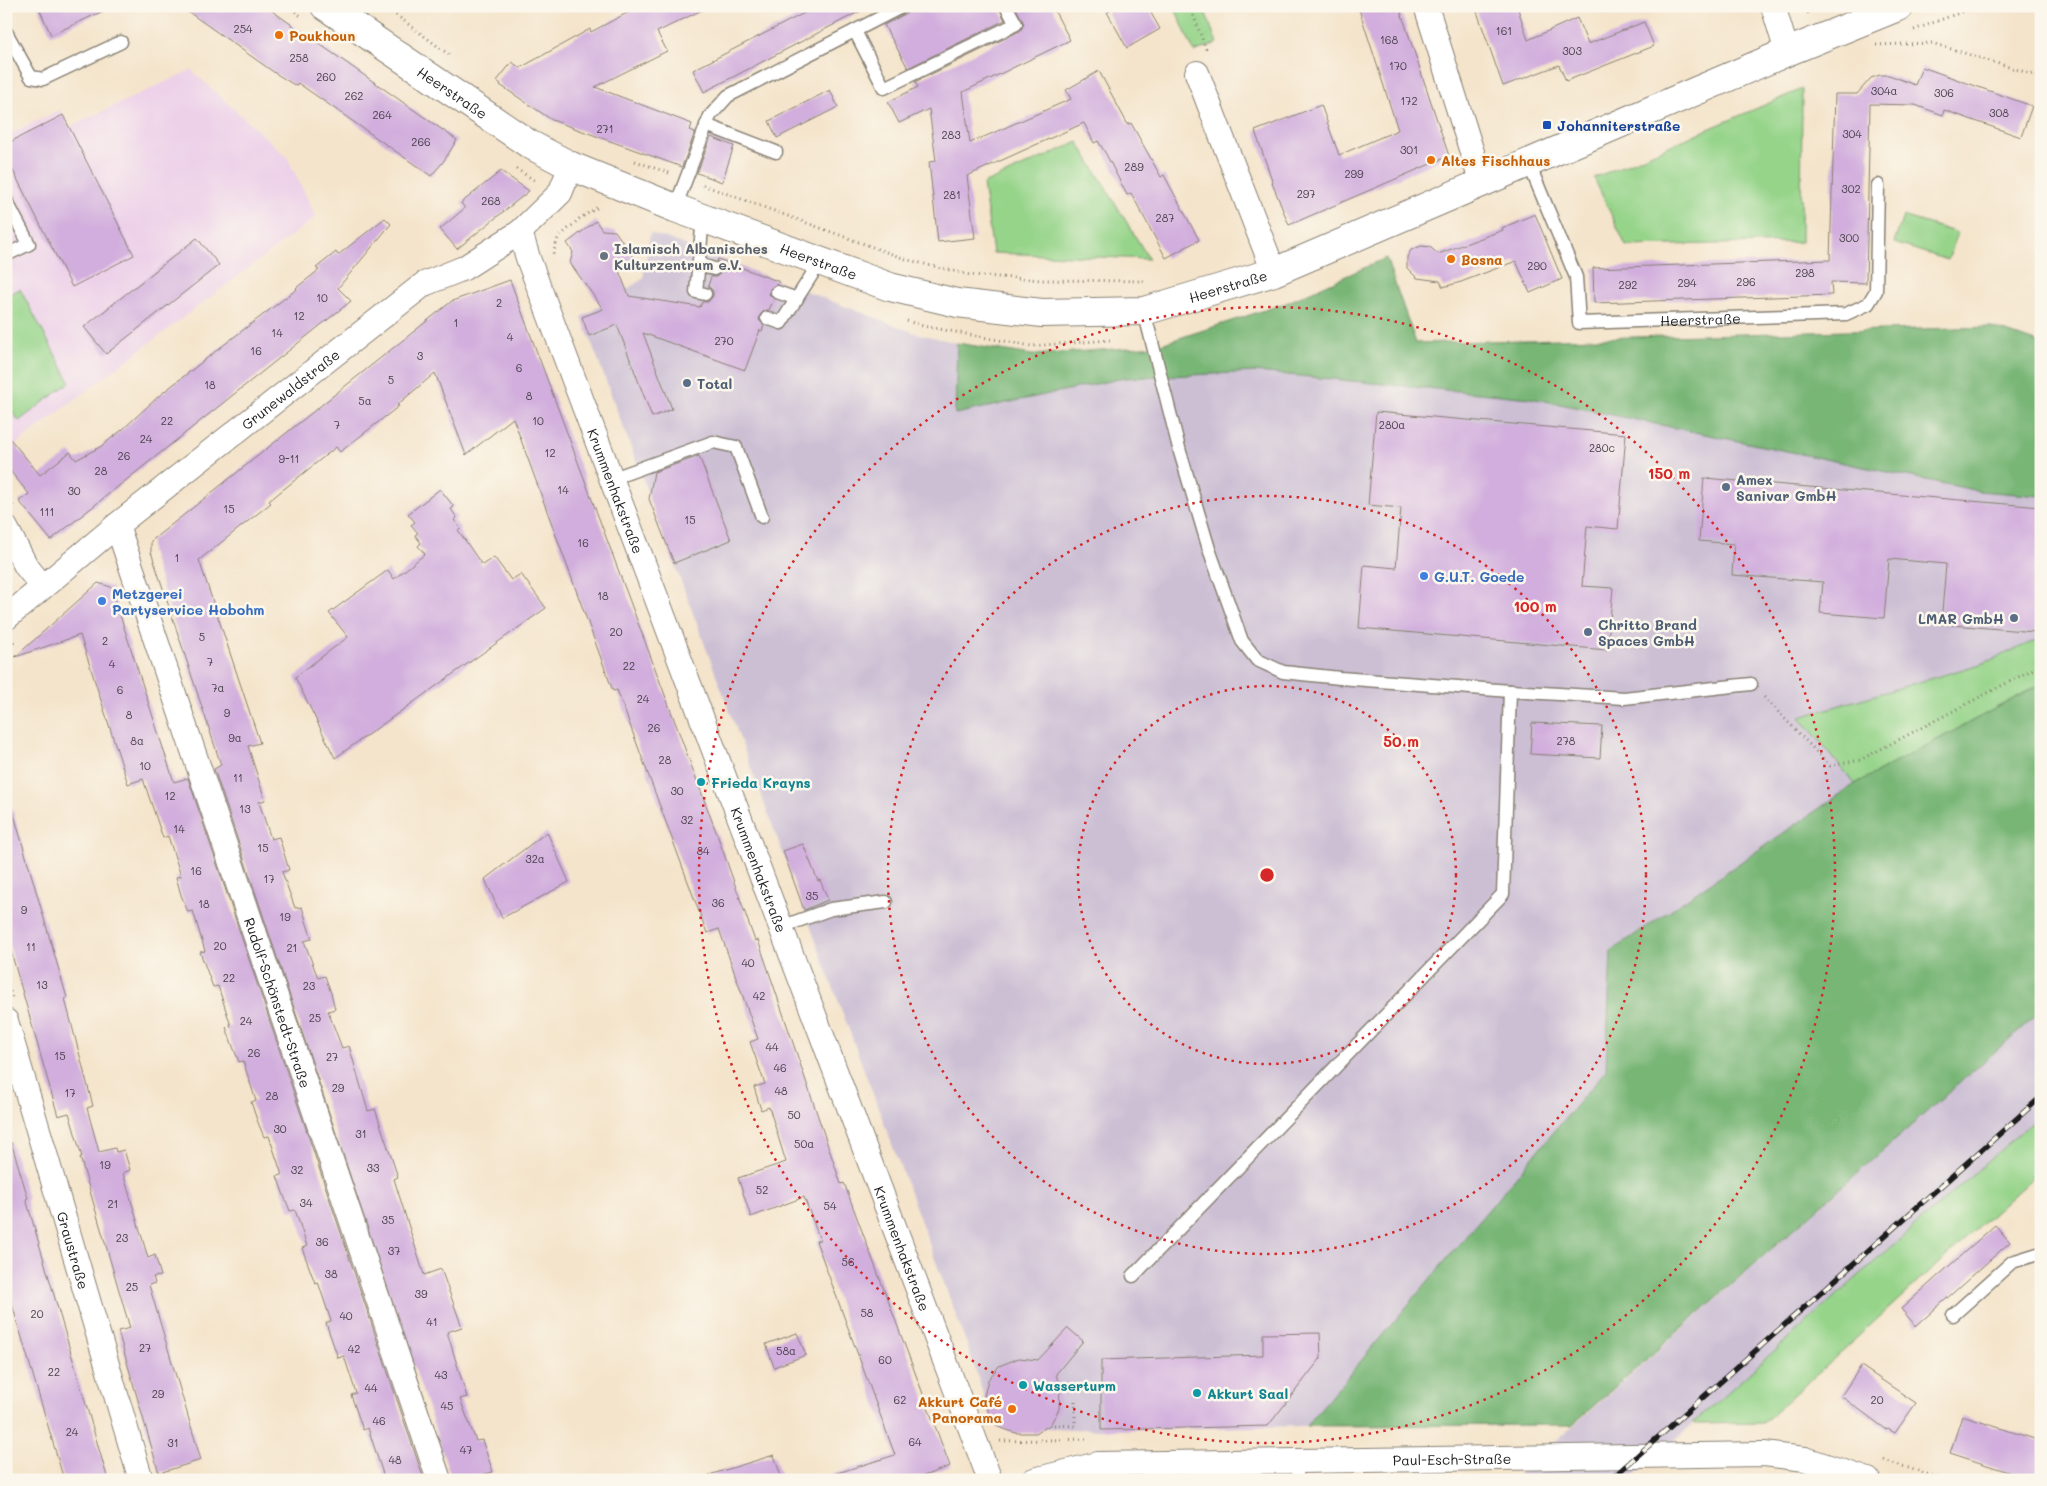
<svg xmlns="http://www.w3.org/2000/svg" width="2047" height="1486" font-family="Mali,sans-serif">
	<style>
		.built { fill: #edd1e9 }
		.industrial { fill: #ccbfd4 }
		.green { fill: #96d48a; stroke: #597853 }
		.forest { fill: #78b676; stroke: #4a6949 }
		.building { fill: #d1aedd }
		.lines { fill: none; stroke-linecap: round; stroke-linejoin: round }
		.service-casing { stroke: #888074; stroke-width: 15 }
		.minor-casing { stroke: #888074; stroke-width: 26 }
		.tertiary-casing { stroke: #888074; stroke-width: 30 }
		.path { stroke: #888074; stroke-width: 3; stroke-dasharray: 1 4; stroke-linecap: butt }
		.service { stroke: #fff; stroke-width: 12 }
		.minor { stroke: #fff; stroke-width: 24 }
		.tertiary { stroke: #fff; stroke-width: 28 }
		.rail-casing { stroke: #1c1c1c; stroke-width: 5.5 }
		.rail { stroke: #fbf7ec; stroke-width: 4; stroke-dasharray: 11; stroke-linecap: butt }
		.ring { fill: none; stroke: #d62828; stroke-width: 2.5; stroke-dasharray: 2.5 5 }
		.food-dot { fill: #e8710a; stroke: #fbf7ec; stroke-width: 2 }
		.transit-dot { fill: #1a4fb4; stroke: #fbf7ec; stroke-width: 2 }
		.worship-dot { fill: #6b7280; stroke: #fbf7ec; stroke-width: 2 }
		.service-dot { fill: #5c6f8a; stroke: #fbf7ec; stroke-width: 2 }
		.shop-dot { fill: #3f7fe0; stroke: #fbf7ec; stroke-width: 2 }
		.culture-dot { fill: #0f9aa8; stroke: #fbf7ec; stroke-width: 2 }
		.labels { text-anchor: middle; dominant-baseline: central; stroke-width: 5; stroke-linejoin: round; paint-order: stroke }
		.number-label { font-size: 11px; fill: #49404c }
		.food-label { font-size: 14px; font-weight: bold; fill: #c56008; stroke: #fbf7ec; text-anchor: start }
		.street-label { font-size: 14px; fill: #1c1c1c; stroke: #fbf7ec }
		.transit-label { font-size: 14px; font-weight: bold; fill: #164399; stroke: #fbf7ec; text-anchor: start }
		.worship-label { font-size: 14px; font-weight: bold; fill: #5b616d; stroke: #fbf7ec; text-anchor: start }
		.service-label { font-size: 14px; font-weight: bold; fill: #4e5e75; stroke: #fbf7ec; text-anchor: start }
		.shop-label { font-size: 14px; font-weight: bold; fill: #366cbe; stroke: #fbf7ec; text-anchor: start }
		.culture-label { font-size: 14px; font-weight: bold; fill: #0d838f; stroke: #fbf7ec; text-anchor: start }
		.centre { fill: #d62828; stroke: #fbf7ec; stroke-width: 2.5 }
		.ring-label { font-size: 15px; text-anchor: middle; font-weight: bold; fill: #d62828; stroke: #fbf7ec; stroke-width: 5; stroke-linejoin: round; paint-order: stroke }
	</style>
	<rect width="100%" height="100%" fill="#fbf7ec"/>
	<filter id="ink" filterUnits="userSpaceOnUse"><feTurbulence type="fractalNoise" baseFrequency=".02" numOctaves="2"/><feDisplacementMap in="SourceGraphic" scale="10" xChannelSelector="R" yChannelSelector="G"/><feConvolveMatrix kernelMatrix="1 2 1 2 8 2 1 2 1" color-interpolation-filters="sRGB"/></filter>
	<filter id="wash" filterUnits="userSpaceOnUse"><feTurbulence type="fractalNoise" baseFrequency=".0096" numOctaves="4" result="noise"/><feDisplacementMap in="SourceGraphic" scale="20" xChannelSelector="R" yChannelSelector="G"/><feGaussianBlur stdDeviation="1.12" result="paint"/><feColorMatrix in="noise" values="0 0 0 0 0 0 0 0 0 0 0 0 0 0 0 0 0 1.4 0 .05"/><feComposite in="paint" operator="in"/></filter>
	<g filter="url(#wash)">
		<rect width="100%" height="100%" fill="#f4e4cb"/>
		<path class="built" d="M191 70 287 157 316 217 6 452V136L60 110 69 127Z"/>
		<path class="industrial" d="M650 233 669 239 915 333 957 343 955 414 1124 378 1257 372 1531 398 1979 491 2041 496V684L1855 784 1612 951 1606 1070 1306 1426 1101 1430 1044 1428 1036 1433H1016L998 1427 984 1396 966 1342 582 317 643 279Z
			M2041 1011V1114L1630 1480H1512Z"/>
		<path class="green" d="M1174 6H1203L1217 43 1194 52Z
			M1802 89 1801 242 1626 246 1594 178Z
			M1078 142 1149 259 993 253 983 184Z
			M1903 216 1958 233 1948 260 1894 243Z
			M20 289 70 382 19 421 6 405V296Z
			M2041 638V684L1855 784 1800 717 1984 663Z
			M2041 1114V1170L1763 1423 1692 1424Z"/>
		<path class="forest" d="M1386 258 1416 343 1992 327 2041 344V496L1979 491 1531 398 1257 372 1124 378 955 414 957 343 1032 355 1155 346 1286 303Z
			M2041 684V1011L1572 1425 1306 1426 1606 1070 1611 951 1855 784Z"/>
		<g id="blocks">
			<path class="building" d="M38 6H114L51 35Z
				M180 6H265L457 140 443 162 431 176 298 83 296 86 275 73Z
				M640 6H710L657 32 667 51 595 87 692 124 690 130 695 132 682 167 552 120 500 85 501 84 497 81 512 62 520 68 590 29 591 32Z
				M818 6H870L704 92 693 70Z
				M911 6H998L1005 20 908 68 884 25 907 13Z
				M1015 6H1052L1070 40 963 92 970 143 1071 99 1066 90 1099 71 1128 125 1131 123 1161 177 1164 175 1199 240 1166 258 1131 193 1127 195 1106 154 1098 141 1094 143 1084 123 967 176 975 238 938 242 929 162 936 161 929 109 899 123 888 102 918 87 915 82 1020 31 1024 24Z
				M1107 6H1147L1160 29 1127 48 1107 12 1110 11Z
				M1358 6H1399L1449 156 1289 225 1272 183H1273L1255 131 1321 105 1339 155 1398 130Z
				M1475 6H1517L1528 40 1577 18 1588 44 1644 22 1654 46 1566 81 1559 65 1503 86Z
				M1922 67 2032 106 2021 137 1944 110 1943 115 1915 105 1870 104 1866 283 1831 282 1832 295 1594 303 1593 268 1830 260 1835 94H1857L1871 78 1880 75H1889L1915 85Z
				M830 90 838 107 777 138 769 121Z
				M63 115 134 255 72 287 6 157V144Z
				M711 137 734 146 722 182 697 173Z
				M501 171 529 191 457 249 440 229 465 208 461 203Z
				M1535 214 1562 279 1530 293 1516 261 1461 282 1443 287 1440 281 1417 278 1407 268V257L1411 250 1421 246 1430 247 1438 254 1503 230 1502 228Z
				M385 218 391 224 338 288 351 301 51 540 19 501 29 494 6 466V434L40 475 70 452 76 460 100 447 122 430 160 395 230 340 297 289 296 288 319 270 316 268 336 252 338 255Z
				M596 221 602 230 615 231 635 260 619 271 629 296 700 307 702 302H708L713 296V291L708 286 711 277H716L722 272V267L717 261 718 259 780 282 770 289 769 294 774 299 769 310H765L760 315 759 320 764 325 762 331 760 330 745 370 643 333 672 409 652 417 617 325 589 336 582 317 603 309 570 263 573 252 567 243Z
				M197 238 219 265 106 354 84 327Z
				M510 280 718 837 755 941 758 940 841 1184 844 1183 950 1466 913 1480H832L831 1475 895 1455 816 1241 820 1240 804 1197 751 1217 738 1178 786 1162 769 1107 761 1110 754 1087 765 1084 750 1042 758 1039 719 929 707 933 617 690 613 691 513 418 466 455 435 373 397 405 399 406 340 452 336 447 269 501 271 503 199 560 260 743 248 746 265 800 259 802 271 839 279 837 289 870 282 872 295 908 302 907 307 924 312 939 304 941 318 978 325 976 331 993 335 1009 328 1011 342 1048 349 1046 368 1111 375 1109 398 1177 394 1179 424 1275 441 1269 462 1327 447 1332 467 1397 460 1399 476 1441 482 1440 493 1472 485 1474 487 1480H452L214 769 221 765 151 552V541L452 301Z
				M1376 412 1626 434 1618 529 1587 526 1582 586 1613 588 1607 650 1359 628 1364 565 1396 568 1401 508 1368 505Z
				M699 456 731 540 674 563 649 499 654 472Z
				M1704 478 2041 507V602H2038L2035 632 1941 624 1946 564 1889 559 1884 618 1820 613 1823 582 1732 575 1734 544 1699 541Z
				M440 489 454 507 451 509 457 518 454 520 461 529 458 530 482 565 494 557 511 580 521 574 546 608 335 758 295 677 348 637 329 613 388 570 394 579 425 554 418 546 421 543 415 535 418 533 411 525 415 522 408 514Z
				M98 583 111 587 174 782 188 778 424 1480H385L368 1428 363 1430 351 1395 356 1393 344 1356 338 1358 326 1323 331 1321 318 1282 315 1283 302 1248 307 1246 295 1210 290 1211 283 1193 277 1176 282 1175 269 1136 264 1137 257 1120 251 1102 256 1101 243 1061 239 1062 232 1044 226 1027 231 1026 218 986 213 987 200 952 205 951 193 911 188 912 181 895 176 877 181 876 168 836 163 838 143 779 128 784 80 635 15 657Z
				M1532 723 1602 726 1600 758 1530 754Z
				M12 808 67 998 65 999 93 1106 87 1108 99 1152 115 1148 116 1152 124 1150 130 1170 123 1173 148 1258 155 1255 161 1276 153 1277 155 1283 149 1285 201 1460 159 1473 118 1331 130 1328 80 1157H82L69 1113 58 1116 6 934V809Z
				M547 832 569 882 502 918 485 879Z
				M803 844 818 881 820 880 828 900 804 910 783 851Z
				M11 1142 28 1198 26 1199 108 1480H64L6 1284V1143Z
				M1995 1225 2010 1242 1916 1326 1901 1309Z
				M1068 1328 1083 1341 1056 1374 1060 1390 1059 1409 1050 1425 1036 1433H1016L998 1427 988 1411 984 1396 988 1380 999 1366 1019 1358 1038 1360Z
				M797 1333 806 1355 774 1367 766 1344Z
				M1320 1333 1321 1358 1268 1426 1101 1430V1360L1263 1355V1334Z
				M1861 1366 1916 1403 1895 1433 1888 1429 1887 1430 1841 1396Z
				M1962 1416 2041 1441V1480H2033L1950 1453Z
				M774 1455 782 1480H710L709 1475Z"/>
		</g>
	</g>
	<g filter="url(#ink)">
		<use href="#blocks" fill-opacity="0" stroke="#888074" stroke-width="1"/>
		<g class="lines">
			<defs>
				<g id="service">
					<path d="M855 31 884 88 1016 24 1006 6"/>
					<path d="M6 32 31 77 43 79 121 42"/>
					<path d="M706 125 776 152"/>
					<path id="s1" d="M1529 164 1576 277 1579 323 1846 314 1868 304 1876 291 1878 185"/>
					<path d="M6 200 29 244 6 255"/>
					<path d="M675 208 710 116 728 96 903 6"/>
					<path d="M703 218 696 292 705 294"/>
					<path d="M698 264 714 269"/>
					<path d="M777 292 797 299"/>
					<path d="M1144 311 1180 452 1209 549 1242 641 1257 660 1283 672 1340 678 1510 691 1624 698 1751 684"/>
					<path d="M767 318 781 323 820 262"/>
					<path d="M611 479 713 442 736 447 762 517"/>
					<path d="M781 927 831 909 886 902"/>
					<path d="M1133 1276 1503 894 1510 691"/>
					<path d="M1953 1315 2012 1262 2041 1253"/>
					<path d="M1297 1480 1298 1462"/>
				</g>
				<g id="minor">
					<path d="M1426 6 1482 184"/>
					<path d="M1773 6 1787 52"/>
					<path d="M1197 73 1274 272"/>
					<path id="s2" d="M520 232 529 261 990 1480"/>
					<path id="s3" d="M117 525 439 1480"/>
					<path d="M6 528 26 566 42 586"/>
					<path id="s4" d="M6 618 117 525 424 284 464 268 520 232 560 193 571 166"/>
					<path id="s5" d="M6 1021 141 1480"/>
					<path id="s6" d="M1034 1480 1098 1464 1764 1454 1805 1459 1868 1480"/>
				</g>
				<g id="tertiary">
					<path id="s7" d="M325 6 529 144 571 166 675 208 890 287 957 303 1042 313 1144 311 1274 272 1787 52 1900 6"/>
				</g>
			</defs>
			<use href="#service" class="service-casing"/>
			<use href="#minor" class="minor-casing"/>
			<use href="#tertiary" class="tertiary-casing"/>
			<path class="path" d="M287 6 301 16
				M384 6 452 57
				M1190 6 1207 52
				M2040 6 2041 7
				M1807 13 1822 6
				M1914 30 1977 6
				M1876 45 1932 43 2041 77
				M635 161 669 173
				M516 169 536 181
				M703 185 908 260 970 275 1042 280 1146 281
				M553 254 558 238 579 219 598 207
				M907 321 923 326 1031 346 1110 340
				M6 492 13 506
				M6 649 15 641
				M1764 697 1830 766 1860 760 2041 665
				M6 977 12 998
				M1054 1425 1075 1426V1400
				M1000 1441 1089 1439
				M1884 1460 1945 1480"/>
			<use href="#service" class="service"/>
			<use href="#minor" class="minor"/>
			<use href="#tertiary" class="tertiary"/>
			<defs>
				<path id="rail" d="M1610 1480 2041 1097"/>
			</defs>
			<use href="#rail" class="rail-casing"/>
			<use href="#rail" class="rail"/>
		</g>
	</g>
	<g class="ring">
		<circle cx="1267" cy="875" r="189"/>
		<circle cx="1267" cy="875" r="379"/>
		<circle cx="1267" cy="875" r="568"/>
	</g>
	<g class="food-dot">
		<circle cx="279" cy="35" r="5"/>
		<circle cx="1431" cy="160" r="5"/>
		<circle cx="1451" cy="259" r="5"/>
		<circle cx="1012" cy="1409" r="5"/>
	</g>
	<rect class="transit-dot" x="1542" y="120" width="10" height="10" rx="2.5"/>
	<circle class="worship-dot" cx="604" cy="256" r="5"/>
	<g class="service-dot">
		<circle cx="687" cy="383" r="5"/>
		<circle cx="1726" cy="487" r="5"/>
		<circle cx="2014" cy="618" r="5"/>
		<circle cx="1588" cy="632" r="5"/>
	</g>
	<g class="shop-dot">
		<circle cx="1424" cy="576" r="5"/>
		<circle cx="102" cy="601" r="5"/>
	</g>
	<g class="culture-dot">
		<circle cx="701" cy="782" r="5"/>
		<circle cx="1023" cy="1385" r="5"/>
		<circle cx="1197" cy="1393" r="5"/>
	</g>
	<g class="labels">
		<g class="number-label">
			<text x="243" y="28">254</text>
			<text x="1504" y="30">161</text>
			<text x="1389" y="39">168</text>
			<text x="1572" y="50">303</text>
			<text x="299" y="57">258</text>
			<text x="1398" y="65">170</text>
			<text x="326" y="76">260</text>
			<text x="1884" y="90">304a</text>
			<text x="1944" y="92">306</text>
			<text x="354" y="95">262</text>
			<text x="1409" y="100">172</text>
			<text x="1999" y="112">308</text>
			<text x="382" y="114">264</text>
			<text x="605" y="128">271</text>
			<text x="1852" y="133">304</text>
			<text x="951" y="134">283</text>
			<text x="421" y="141">266</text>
			<text x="1409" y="149">301</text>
			<text x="1134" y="166">289</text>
			<text x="1354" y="173">299</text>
			<text x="1851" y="188">302</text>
			<text x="1306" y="193">297</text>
			<text x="952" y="194">281</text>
			<text x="491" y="200">268</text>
			<text x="1165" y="217">287</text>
			<text x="1849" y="237">300</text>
			<text x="1537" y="265">290</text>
			<text x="1805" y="272">298</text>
			<text x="1746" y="281">296</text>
			<text x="1687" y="282">294</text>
			<text x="1628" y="284">292</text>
			<text x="322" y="297">10</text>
			<text x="499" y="302">2</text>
			<text x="299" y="315">12</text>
			<text x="456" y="322">1</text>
			<text x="277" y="332">14</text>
			<text x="510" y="336">4</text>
			<text x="724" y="340">270</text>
			<text x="256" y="350">16</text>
			<text x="420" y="355">3</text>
			<text x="519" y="367">6</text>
			<text x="391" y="379">5</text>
			<text x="210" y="384">18</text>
			<text x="529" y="395">8</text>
			<text x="365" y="400">5a</text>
			<text x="167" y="420">22</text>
			<text x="538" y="420">10</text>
			<text x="337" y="424">7</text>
			<text x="1392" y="424">280a</text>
			<text x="146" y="438">24</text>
			<text x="1602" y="447">280c</text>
			<text x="550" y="452">12</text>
			<text x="124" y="455">26</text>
			<text x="289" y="458">9-11</text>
			<text x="101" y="470">28</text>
			<text x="563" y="489">14</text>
			<text x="74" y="490">30</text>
			<text x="229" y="508">15</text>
			<text x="47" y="511">111</text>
			<text x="690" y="519">15</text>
			<text x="583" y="542">16</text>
			<text x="177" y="557">1</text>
			<text x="603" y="595">18</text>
			<text x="616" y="631">20</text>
			<text x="202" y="636">5</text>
			<text x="105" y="640">2</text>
			<text x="210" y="661">7</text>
			<text x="112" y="663">4</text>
			<text x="629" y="665">22</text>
			<text x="218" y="687">7a</text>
			<text x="120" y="689">6</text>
			<text x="643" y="698">24</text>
			<text x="227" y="712">9</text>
			<text x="129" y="714">8</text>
			<text x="654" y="727">26</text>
			<text x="235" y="737">9a</text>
			<text x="137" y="740">8a</text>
			<text x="1566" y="740">278</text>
			<text x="665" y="759">28</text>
			<text x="145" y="765">10</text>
			<text x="238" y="777">11</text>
			<text x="677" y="790">30</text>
			<text x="170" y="795">12</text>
			<text x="245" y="808">13</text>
			<text x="687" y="819">32</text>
			<text x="179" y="828">14</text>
			<text x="263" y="847">15</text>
			<text x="703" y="850">34</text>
			<text x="535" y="858">32a</text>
			<text x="196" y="870">16</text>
			<text x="269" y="878">17</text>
			<text x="812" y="895">35</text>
			<text x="718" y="902">36</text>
			<text x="204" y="903">18</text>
			<text x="24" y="909">9</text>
			<text x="285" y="916">19</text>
			<text x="220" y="945">20</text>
			<text x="31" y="946">11</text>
			<text x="292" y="947">21</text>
			<text x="748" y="962">40</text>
			<text x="229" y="977">22</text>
			<text x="42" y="984">13</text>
			<text x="309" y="985">23</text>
			<text x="759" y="995">42</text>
			<text x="315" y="1017">25</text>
			<text x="246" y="1020">24</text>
			<text x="772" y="1046">44</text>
			<text x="254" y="1052">26</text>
			<text x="60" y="1055">15</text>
			<text x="332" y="1056">27</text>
			<text x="780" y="1067">46</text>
			<text x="338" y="1087">29</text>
			<text x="781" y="1090">48</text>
			<text x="70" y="1092">17</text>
			<text x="272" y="1095">28</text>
			<text x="794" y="1114">50</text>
			<text x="280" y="1128">30</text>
			<text x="361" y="1133">31</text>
			<text x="804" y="1143">50a</text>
			<text x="105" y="1164">19</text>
			<text x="373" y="1167">33</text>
			<text x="297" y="1169">32</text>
			<text x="762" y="1189">52</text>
			<text x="306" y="1202">34</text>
			<text x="113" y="1203">21</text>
			<text x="830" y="1205">54</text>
			<text x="388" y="1219">35</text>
			<text x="122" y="1237">23</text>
			<text x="322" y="1241">36</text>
			<text x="394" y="1250">37</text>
			<text x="848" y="1261">56</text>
			<text x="331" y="1273">38</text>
			<text x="132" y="1286">25</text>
			<text x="421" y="1293">39</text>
			<text x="867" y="1312">58</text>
			<text x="37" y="1313">20</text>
			<text x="346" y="1315">40</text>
			<text x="432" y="1321">41</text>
			<text x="145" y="1347">27</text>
			<text x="354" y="1348">42</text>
			<text x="786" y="1350">58a</text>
			<text x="885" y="1359">60</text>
			<text x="54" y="1371">22</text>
			<text x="441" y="1374">43</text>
			<text x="371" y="1387">44</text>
			<text x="158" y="1393">29</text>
			<text x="900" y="1399">62</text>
			<text x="1877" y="1399">20</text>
			<text x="447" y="1405">45</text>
			<text x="379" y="1420">46</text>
			<text x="72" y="1431">24</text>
			<text x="915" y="1441">64</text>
			<text x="173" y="1442">31</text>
			<text x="466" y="1449">47</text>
			<text x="395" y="1459">48</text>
		</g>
		<g class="food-label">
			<text x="289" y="35">Poukhoun</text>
			<text x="1441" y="160">Altes Fischhaus</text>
			<text x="1461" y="259">Bosna</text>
			<text x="1002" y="1401" text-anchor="end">Akkurt Café<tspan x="1002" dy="16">Panorama</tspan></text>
		</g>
		<g class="street-label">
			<text stroke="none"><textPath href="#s7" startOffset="154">Heerstraße</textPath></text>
			<text stroke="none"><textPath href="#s7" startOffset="559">Heerstraße</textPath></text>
			<text stroke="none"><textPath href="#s7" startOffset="979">Heerstraße</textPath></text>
			<text stroke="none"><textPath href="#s1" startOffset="290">Heerstraße</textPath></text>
			<text stroke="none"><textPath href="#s4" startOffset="365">Grunewaldstraße</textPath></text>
			<text stroke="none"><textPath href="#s2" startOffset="276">Krummenhakstraße</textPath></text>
			<text stroke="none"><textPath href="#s2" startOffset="681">Krummenhakstraße</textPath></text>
			<text stroke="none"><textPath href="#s3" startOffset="504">Rudolf-Schönstedt-Straße</textPath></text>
			<text stroke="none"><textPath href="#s2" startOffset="1086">Krummenhakstraße</textPath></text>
			<text stroke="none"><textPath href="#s5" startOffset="239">Graustraße</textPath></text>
			<text stroke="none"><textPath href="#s6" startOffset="420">Paul-Esch-Straße</textPath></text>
		</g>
		<g class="transit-label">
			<text x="1557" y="125">Johanniterstraße</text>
		</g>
		<g class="worship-label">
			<text x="614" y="248">Islamisch Albanisches<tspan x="614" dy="16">Kulturzentrum e.V.</tspan></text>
		</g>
		<g class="service-label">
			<text x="697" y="383">Total</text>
			<text x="1736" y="479">Amex<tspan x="1736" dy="16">Sanivar GmbH</tspan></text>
			<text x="2004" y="618" text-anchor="end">LMAR GmbH</text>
			<text x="1598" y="624">Chritto Brand<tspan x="1598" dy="16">Spaces GmbH</tspan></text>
		</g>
		<g class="shop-label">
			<text x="1434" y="576">G.U.T. Goede</text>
			<text x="112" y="593">Metzgerei<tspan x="112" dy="16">Partyservice Hobohm</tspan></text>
		</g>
		<g class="culture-label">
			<text x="711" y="782">Frieda Krayns</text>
			<text x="1033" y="1385">Wasserturm</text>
			<text x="1207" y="1393">Akkurt Saal</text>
		</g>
	</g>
	<circle cx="1267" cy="875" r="8" class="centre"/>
	<g class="ring-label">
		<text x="1669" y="479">150 m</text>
		<text x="1535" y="612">100 m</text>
		<text x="1401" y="747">50 m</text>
	</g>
	<rect width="2047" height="1486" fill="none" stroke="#fbf7ec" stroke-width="25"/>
</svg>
